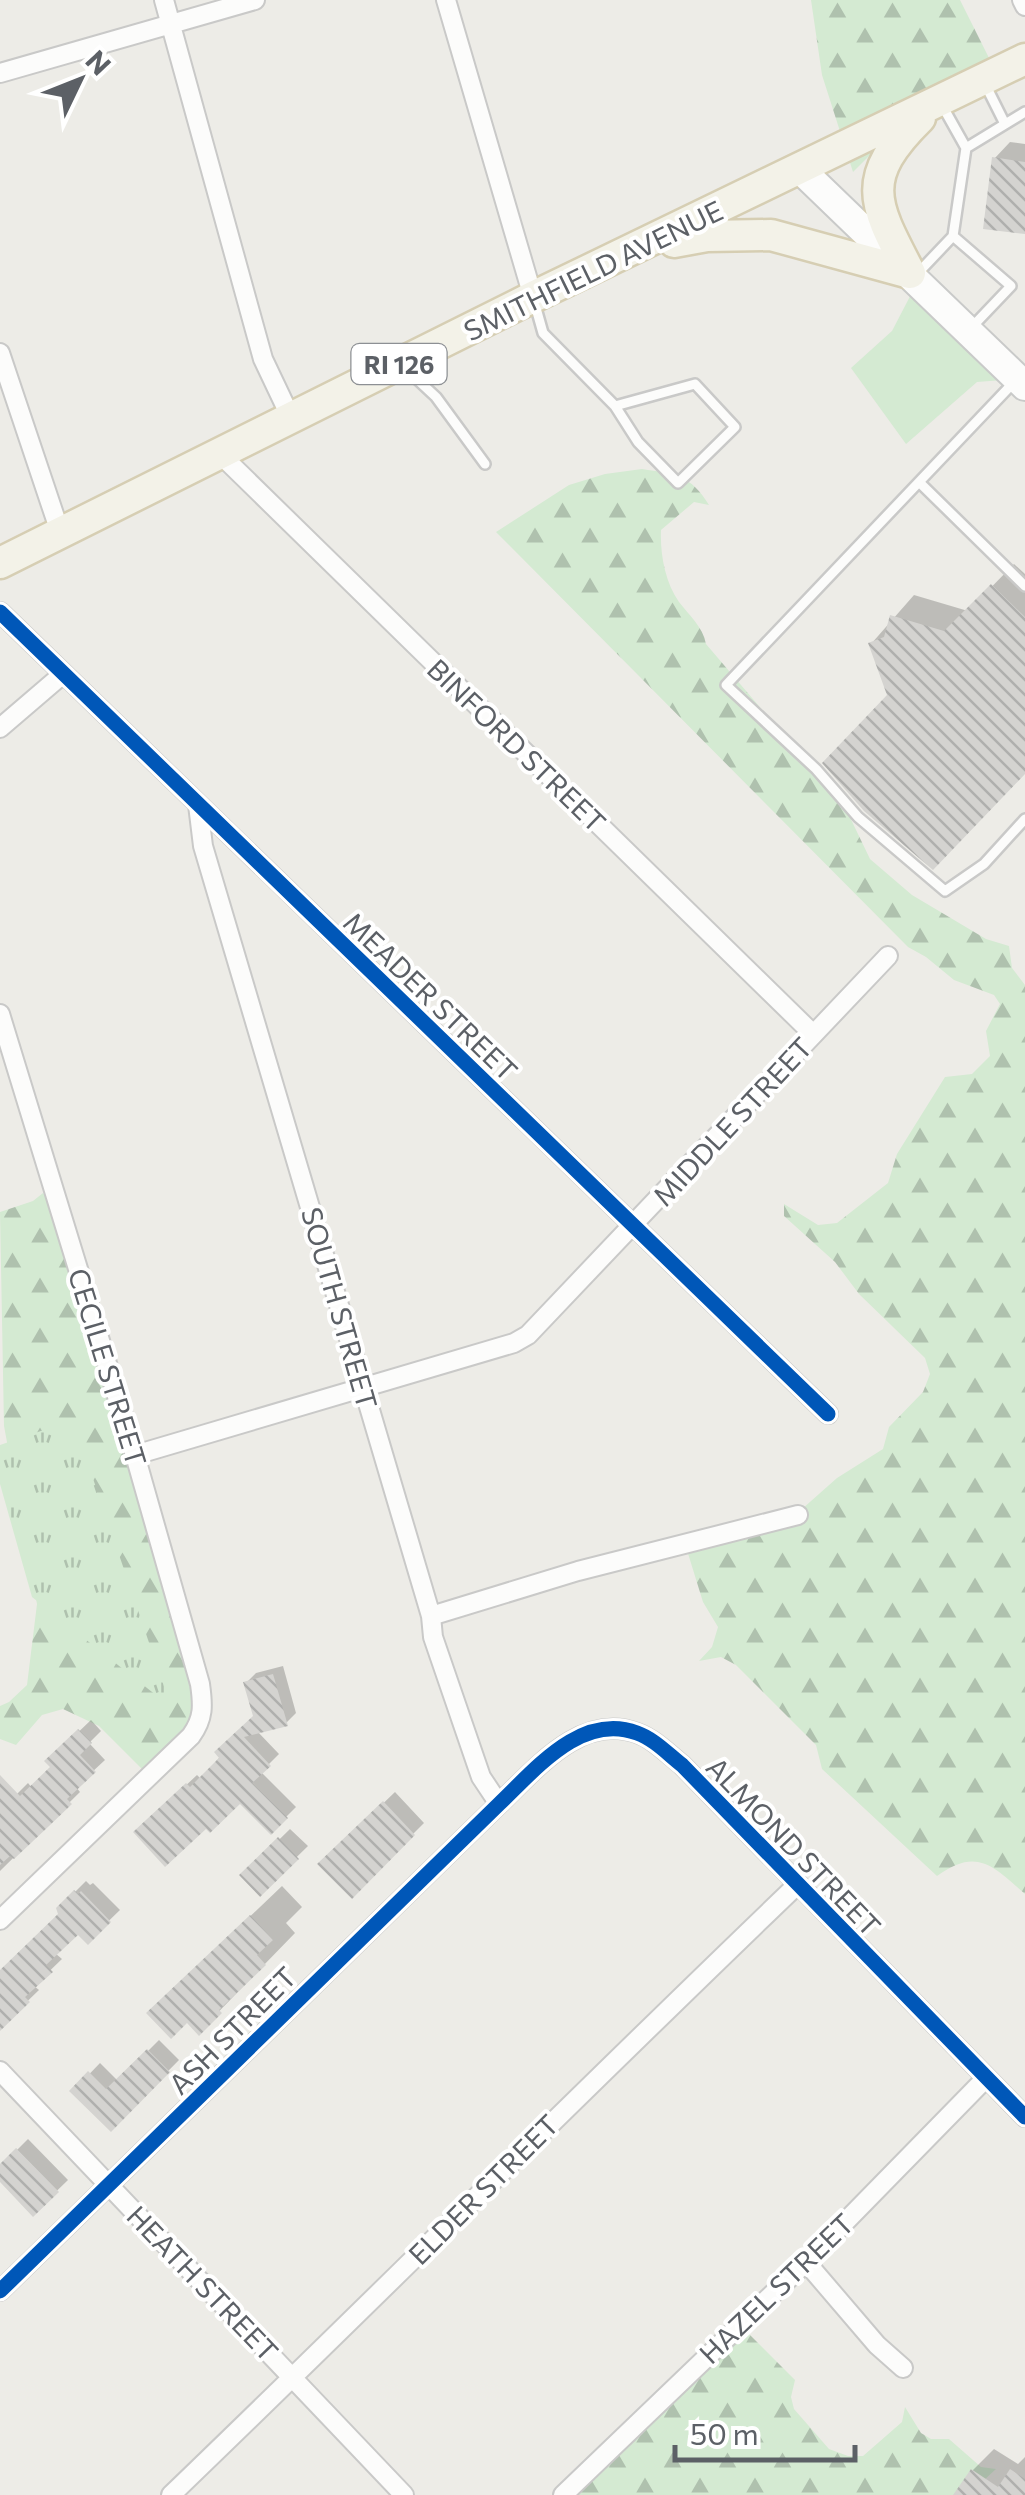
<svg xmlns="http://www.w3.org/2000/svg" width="1025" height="2495" font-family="Commissioner,sans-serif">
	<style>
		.green { fill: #d4ead2 }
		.forest { fill: url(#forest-firs) }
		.park { fill: url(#park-tufts) }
		.shadow { fill: #0003 }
		.building { fill: url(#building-back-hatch) }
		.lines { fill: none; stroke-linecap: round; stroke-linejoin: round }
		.lane-casing { stroke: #c9c9c8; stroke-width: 14 }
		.street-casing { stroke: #c9c9c8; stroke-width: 22 }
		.secondary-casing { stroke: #c9cac9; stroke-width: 32 }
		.primary-casing { stroke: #d6ceb3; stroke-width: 35 }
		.lane { stroke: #fcfcfb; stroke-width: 9 }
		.street { stroke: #fcfcfb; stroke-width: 18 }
		.secondary { stroke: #fcfcfb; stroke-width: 28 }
		.primary { stroke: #f3f2e8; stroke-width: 30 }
		.cycleway-casing { stroke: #fff; stroke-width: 21 }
		.cycleway { stroke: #0057b8; stroke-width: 15 }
		.labels { text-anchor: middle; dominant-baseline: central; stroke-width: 8; stroke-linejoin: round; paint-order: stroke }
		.shield { fill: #fff; stroke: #8d9094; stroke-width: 2.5 }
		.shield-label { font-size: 25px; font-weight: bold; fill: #5c6066 }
		.street-label { font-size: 28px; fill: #5c6066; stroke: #fff }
	</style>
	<defs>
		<pattern id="forest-firs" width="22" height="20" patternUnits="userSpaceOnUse" patternTransform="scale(2.5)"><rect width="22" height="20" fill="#d4ead2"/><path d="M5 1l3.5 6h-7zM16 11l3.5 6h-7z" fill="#afc1ae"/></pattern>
		<pattern id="park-tufts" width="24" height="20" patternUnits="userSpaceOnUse" patternTransform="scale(2.5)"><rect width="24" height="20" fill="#d4ead2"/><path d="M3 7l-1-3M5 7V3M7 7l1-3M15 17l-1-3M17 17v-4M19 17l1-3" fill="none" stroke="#afc1ae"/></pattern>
		<pattern id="building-back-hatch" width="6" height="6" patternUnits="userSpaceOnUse" patternTransform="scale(2.5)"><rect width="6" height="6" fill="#d4d3d0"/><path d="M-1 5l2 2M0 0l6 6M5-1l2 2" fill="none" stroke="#afafad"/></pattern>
	</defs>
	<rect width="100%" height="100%" fill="#edece7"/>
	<path class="green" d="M918 281 1016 379 977 382 906 444 851 368 892 331Z"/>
	<path class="forest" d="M811 0H960L995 70 878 147 853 172 822 75Z
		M642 469C675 474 691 475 709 505L694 502 661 530C660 554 665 582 679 602 689 615 703 627 706 644L845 807 870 859 912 895 986 939 1009 946 1012 968 1025 985V1894C993 1866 977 1847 937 1876L822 1769 816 1745 736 1665 721 1657 699 1661 712 1647 718 1627 703 1602 686 1547 793 1517 837 1478 883 1449 889 1427 923 1392 930 1374 925 1358 859 1294 835 1262 784 1216V1204L818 1225 837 1223 888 1183 897 1154 945 1077 972 1074 990 1056 986 1031 1000 1004 994 995 954 980 926 957 908 947 496 532 569 485 605 474Z
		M43 1193 48 1200 128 1458 199 1720 146 1773 99 1726 63 1709 42 1715 16 1745 0 1739V1706L9 1702 27 1685 37 1604 4 1426 0 1212 33 1201Z
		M738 2323 795 2380 791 2397 794 2409 829 2449 848 2456H863L902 2422 905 2407 921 2433 931 2439H949L981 2467 996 2469 968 2495H564Z"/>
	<path class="park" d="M73 1420 171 1707 32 1597 0 1484V1445Z"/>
	<path class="shadow" d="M1010 142 1025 144V231L994 159Z
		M1014 564 1025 574V772L890 696 871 644 914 595 968 611Z
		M283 1666 296 1713 286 1723 257 1731 279 1754 261 1772 296 1807 271 1832 240 1801 206 1825 136 1832 197 1775 201 1779 255 1716 246 1683 256 1673Z
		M91 1720 101 1731 89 1743 105 1760 76 1787 80 1792 0 1871V1811L28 1783 32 1788 53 1767 48 1761Z
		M395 1792 424 1823 352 1895 320 1864Z
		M290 1829 308 1846 260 1893 243 1875Z
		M86 1881 90 1885 93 1883 120 1910 88 1941 78 1931 55 1953 62 1959 34 1986 39 1990 7 2021 0 2013V1973L61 1915 59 1908Z
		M282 1886 302 1907 286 1923 295 1933 199 2032 180 1983Z
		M159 2040 179 2060 111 2129 73 2091 100 2063 118 2081Z
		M28 2139 68 2180 34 2213 0 2178V2167Z
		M994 2449 1018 2464 1025 2457V2495H956L973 2470Z"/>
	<path class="building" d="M992 157 1025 162V234L983 229Z
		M991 584 1025 617V774L933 870 864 811 822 763 887 695 868 643 884 637 890 615 944 631Z
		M273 1674 288 1726 244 1737 271 1766 252 1783 288 1818 271 1835 240 1804 210 1833 206 1829 165 1867 133 1832 186 1783 190 1787 219 1758 214 1752 253 1716 243 1682Z
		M78 1729 92 1743 80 1755 96 1772 67 1799 72 1804 49 1826 14 1859 10 1856 0 1865V1775L20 1796 50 1767 44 1761Z
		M383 1801 415 1835 352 1899 317 1864Z
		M278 1837 299 1859 260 1897 239 1875Z
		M74 1890 78 1894 81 1891 111 1922 88 1945 78 1935 46 1965 53 1972 25 1997 30 2002 0 2031V1970L58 1914 56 1908Z
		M250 1915 273 1940 257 1955 266 1965 219 2010 222 2013 199 2036 187 2023 171 2039 146 2013Z
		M147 2049 170 2072 111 2132 69 2091 88 2071 106 2089Z
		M16 2148 59 2192 33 2217 0 2182V2164Z
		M971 2469 998 2487 1010 2469 1025 2479V2495H953Z"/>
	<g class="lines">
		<defs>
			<path id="lane" d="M984 82 1005 124
				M943 107 966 148
				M917 274 953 236
				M534 301 543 333 615 406 638 442 678 483 735 427 695 384 615 406
				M971 328 1011 286 953 236 966 148 1025 112
				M406 369 436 397 485 464
				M1015 381 726 685 816 769 858 817 945 891 984 864 1025 819
				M919 482 1025 586"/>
			<path id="street" d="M164 0 263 359 291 418
				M446 0 533 297
				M1022 0 1025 6
				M0 73 255 0
				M0 353 60 532
				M220 454 813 1034
				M0 612 828 1414
				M0 728 63 674
				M198 805 203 846 431 1616 433 1637 481 1777 499 1804
				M0 1014 135 1455 200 1684C203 1705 204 1718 191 1736L0 1920
				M135 1455 514 1343 528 1335 888 956
				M431 1616 578 1571 798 1515
				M0 2071 404 2495
				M806 2262 877 2345 903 2368
				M0 2291 499 1804C535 1770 581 1712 637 1733 654 1739 668 1754 682 1765L1025 2117
				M171 2495C381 2293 587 2086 798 1884
				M563 2495 806 2262 986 2078"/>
			<path id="secondary" d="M801 170 1025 386"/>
			<path id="primary" d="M674 242 707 236 771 235 910 273
				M910 273C874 204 858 179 920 118
				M0 563 533 297 1025 59"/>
		</defs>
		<use href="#lane" class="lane-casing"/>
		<use href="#street" class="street-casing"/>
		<use href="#secondary" class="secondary-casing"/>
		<use href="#primary" class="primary-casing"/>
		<use href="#lane" class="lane"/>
		<use href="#street" class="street"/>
		<use href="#secondary" class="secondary"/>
		<use href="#primary" class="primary"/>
		<defs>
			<path id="cycleway" d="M0 612 828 1414
				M0 2291 499 1804C535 1770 581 1712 637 1733 654 1739 668 1754 682 1765L1025 2117"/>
		</defs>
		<use href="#cycleway" class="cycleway-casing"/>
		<use href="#cycleway" class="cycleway"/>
	</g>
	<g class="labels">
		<rect class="shield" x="351.5" y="344" width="95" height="40" rx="8"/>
		<g class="shield-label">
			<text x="399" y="364">RI 126</text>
		</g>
		<g class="street-label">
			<text transform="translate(593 270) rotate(-26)">SMITHFIELD AVENUE</text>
			<text transform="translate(517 745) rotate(44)">BINFORD STREET</text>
			<text transform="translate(431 996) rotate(44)">MEADER STREET</text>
			<text transform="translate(732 1121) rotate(-47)">MIDDLE STREET</text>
			<text transform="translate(340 1308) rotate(74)">SOUTH STREET</text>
			<text transform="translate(108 1367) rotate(73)">CECILE STREET</text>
			<text transform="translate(794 1846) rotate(46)">ALMOND STREET</text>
			<text transform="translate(232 2030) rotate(-45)">ASH STREET</text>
			<text transform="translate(483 2189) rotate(-45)">ELDER STREET</text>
			<text transform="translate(203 2283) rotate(46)">HEATH STREET</text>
			<text transform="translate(776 2288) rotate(-44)">HAZEL STREET</text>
		</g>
	</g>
	<g transform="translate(80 80) rotate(47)" stroke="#ffffff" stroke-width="8" paint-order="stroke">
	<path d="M0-8L18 38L0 25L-18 38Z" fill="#5c6066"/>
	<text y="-15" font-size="28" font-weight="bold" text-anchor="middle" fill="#5c6066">N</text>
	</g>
	<path d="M675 2445v15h180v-15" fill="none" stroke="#5c6066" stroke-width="5"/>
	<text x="690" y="2445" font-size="30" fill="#5c6066" stroke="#ffffff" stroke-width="8" paint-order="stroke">50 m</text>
</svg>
